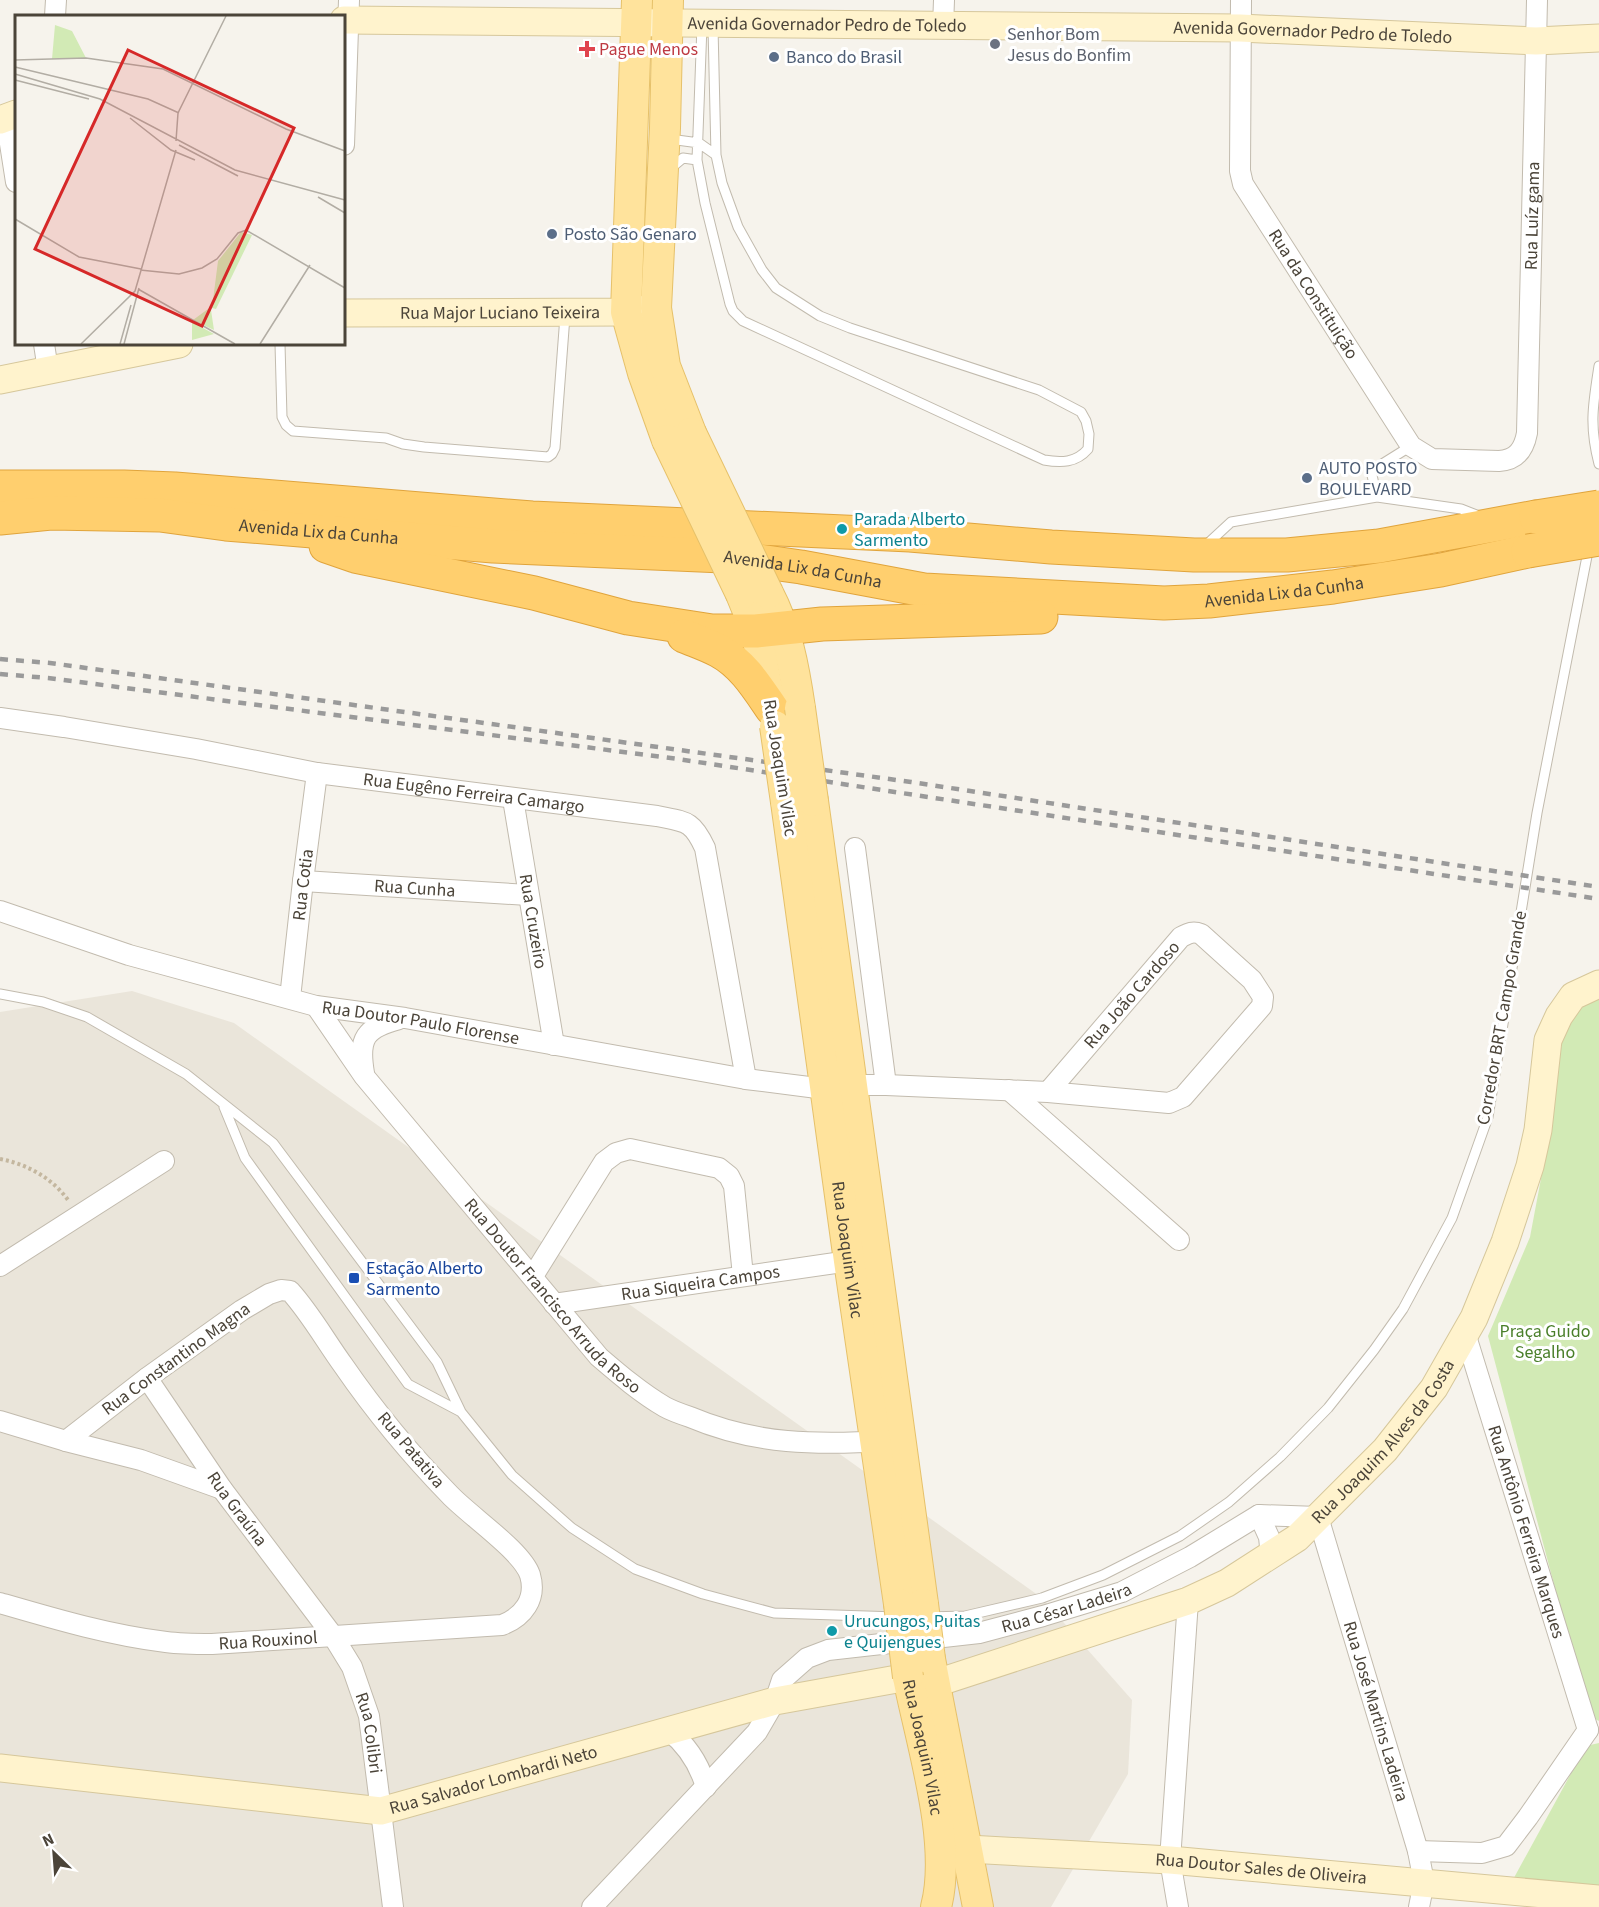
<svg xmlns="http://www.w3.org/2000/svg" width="1599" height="1907" font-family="'Source Sans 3',sans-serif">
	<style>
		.residential { fill: #eae5da }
		.green { fill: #d2eab5 }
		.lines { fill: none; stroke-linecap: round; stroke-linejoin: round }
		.lane-casing { stroke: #c2bbae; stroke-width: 11 }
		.street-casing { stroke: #c2bbae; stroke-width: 22 }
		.secondary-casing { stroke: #d6c79b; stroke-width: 29 }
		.primary-casing { stroke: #e6c16a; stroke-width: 32 }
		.highway-casing { stroke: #e0a43c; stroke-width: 35 }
		.path { stroke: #c4b79f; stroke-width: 4; stroke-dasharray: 3 3; stroke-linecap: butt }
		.lane { stroke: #fff; stroke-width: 9 }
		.street { stroke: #fff; stroke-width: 20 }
		.secondary { stroke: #fff3cd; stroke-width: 27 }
		.primary { stroke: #ffe39c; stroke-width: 30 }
		.highway { stroke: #ffcf6e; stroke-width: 33 }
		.rail { stroke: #9a9a9a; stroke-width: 4.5; stroke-dasharray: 8 8; stroke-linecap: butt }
		.primary-bridge-casing { stroke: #e6c16a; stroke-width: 32; stroke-linecap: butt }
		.highway-bridge-casing { stroke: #e0a43c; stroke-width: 35; stroke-linecap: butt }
		.primary-bridge { stroke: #ffe39c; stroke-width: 30 }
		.highway-bridge { stroke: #ffcf6e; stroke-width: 33 }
		.worship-dot { fill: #6b7280; stroke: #fff; stroke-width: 2 }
		.health-dot { fill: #e0444e; stroke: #fff; stroke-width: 2 }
		.service-dot { fill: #5c6f8a; stroke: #fff; stroke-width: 2 }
		.culture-dot { fill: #0f9aa8; stroke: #fff; stroke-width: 2 }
		.transit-dot { fill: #1a4fb4; stroke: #fff; stroke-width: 2 }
		.labels { text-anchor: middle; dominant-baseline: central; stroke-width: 6; stroke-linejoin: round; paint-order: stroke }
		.street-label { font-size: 18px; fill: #4b4439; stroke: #fff }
		.worship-label { font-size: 18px; fill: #5b616d; stroke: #fff; text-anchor: start }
		.health-label { font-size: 18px; fill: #be3a42; stroke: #fff; text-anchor: start }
		.service-label { font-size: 18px; fill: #4e5e75; stroke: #fff; text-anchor: start }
		.culture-label { font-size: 18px; fill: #0d838f; stroke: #fff; text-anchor: start }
		.transit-label { font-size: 18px; fill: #164399; stroke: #fff; text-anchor: start }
		.park-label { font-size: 18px; fill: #4a7f2a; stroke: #fff }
		.inset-road { fill: none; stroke: #b2ada4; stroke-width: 1.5 }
		.view { fill: #d62828; fill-opacity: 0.15; stroke: #d62828; stroke-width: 3 }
		.inset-edge { fill: none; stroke: #4b4439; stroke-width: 3 }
	</style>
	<rect width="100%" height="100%" fill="#f6f3ec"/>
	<path class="residential" d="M132 991 234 1023 1042 1598 1132 1700 1128 1774 1051 1907H0V1012Z"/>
	<path class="green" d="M1599 999V1721L1589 1716 1488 1336 1530 1237 1546 1152 1562 1041 1568 1020 1586 1004Z
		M1599 1743V1891L1510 1885 1586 1746Z"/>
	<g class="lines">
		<defs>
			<path id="lane" d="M670 135 677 140 699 143 716 155
				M697 160 702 25
				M671 168 683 158 697 160 705 203 730 304 733 311 743 321 1044 460C1061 463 1076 463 1088 449L1089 434 1086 421 1081 412 1039 390 850 328 820 316 776 288 762 270 738 227 722 183 716 155 713 27
				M280 344 282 417 286 425 293 431 386 438 403 444 424 447 548 457 552 454 555 448 565 316
				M1599 366C1593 405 1589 425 1599 464
				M1377 497 1371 471 1411 446
				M1204 547 1231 522 1377 497 1461 509 1479 516
				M0 994 43 1002 87 1017 186 1074 273 1143 437 1362 461 1412 512 1475 572 1528 635 1569 703 1594 774 1613 897 1617
				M224 1107 245 1158 408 1384 461 1412
				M928 1617 965 1616 1042 1598 1103 1575 1180 1536 1229 1502 1280 1457 1328 1408 1374 1350 1403 1309 1452 1218 1488 1117 1537 813 1589 546"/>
			<g id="street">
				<path id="s1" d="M1241 0 1240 171 1243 184 1411 446 1432 459 1499 461C1517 460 1524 449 1527 433L1537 0"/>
				<path d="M55 16 56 0"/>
				<path d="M943 27 944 0"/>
				<path d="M6 118 16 182"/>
				<path d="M344 145 349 0"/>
				<path d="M44 344 48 370"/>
				<path id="s2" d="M0 718 64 727 196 749 317 773 657 816C686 822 692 820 705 848L746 1079"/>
				<path id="s3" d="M513 799 554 1045"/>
				<path d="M855 848 886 1085"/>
				<path id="s4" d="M303 881 528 895"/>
				<path id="s5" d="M0 911 129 955 316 1006 405 1018 746 1079 825 1089 852 1085H886L1048 1092 1169 1103 1183 1097 1262 1006 1263 997 1252 980 1201 934C1193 931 1189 933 1181 937L1048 1092"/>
				<path id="s6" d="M290 998 303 881 317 773"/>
				<path id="s7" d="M316 1006 364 1076 599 1357C620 1375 641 1393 665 1407 672 1411 681 1414 690 1417 756 1445 817 1445 887 1441"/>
				<path d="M364 1073C358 1038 365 1028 399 1019"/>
				<path d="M1009 1090 1179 1240"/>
				<path d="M0 1266 164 1161"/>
				<path d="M533 1276 604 1162 616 1153 630 1149 719 1168 729 1176 734 1186 743 1276"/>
				<path id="s8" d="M554 1304 849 1261"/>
				<path id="s9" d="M1465 1333 1588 1730"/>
				<path id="s10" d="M147 1378 222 1489 333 1636 352 1667 369 1716 393 1907"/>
				<path d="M0 1421 66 1441 141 1460 222 1489"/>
				<path d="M1259 1515 1269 1537 1271 1556"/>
				<path id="s11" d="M0 1603C55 1619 109 1635 166 1642 181 1644 197 1644 212 1644L502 1625C523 1617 537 1599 530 1575 522 1551 470 1516 450 1495 411 1455 374 1410 343 1365 325 1340 310 1313 290 1291L281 1290 269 1294 242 1310 147 1378 66 1441"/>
				<path d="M668 1730C687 1745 699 1763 706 1787"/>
				<path d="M1418 1851 1482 1853 1506 1846 1528 1817 1588 1730"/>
				<path id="s12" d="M592 1907 757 1732 775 1701 782 1680 807 1658 828 1650 979 1633 1043 1616 1122 1592 1190 1557 1259 1515 1318 1517 1418 1851 1424 1882 1419 1907"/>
				<path d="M1178 1907 1170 1860 1188 1601"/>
			</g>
			<g id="secondary">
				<path id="s13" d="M344 20 1240 28 1536 41 1599 38"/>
				<path d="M0 120 16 114"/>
				<path id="s14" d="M344 313 626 312 648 309"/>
				<path d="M0 380 179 344"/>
				<path id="s15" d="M915 1690 1188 1601 1227 1583 1297 1538 1385 1450 1434 1388 1474 1318 1505 1242 1530 1166 1538 1130 1548 1040 1559 1016 1573 996 1599 984"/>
				<path id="s16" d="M0 1768 381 1811 775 1701 908 1677"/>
				<path id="s17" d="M954 1833 968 1849 1170 1860 1599 1899"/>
			</g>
			<g id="primary">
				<path d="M637 0 626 312 643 373 667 440"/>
				<path d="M668 0 665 128 656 308 665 366 691 433"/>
				<path d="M768 593C787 629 794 667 800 708"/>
				<path d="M741 594 756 631 771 708"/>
				<path d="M813 801 923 1604"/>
				<path id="s18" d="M786 802 849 1261 899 1604"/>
				<path d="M930 1659 978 1907"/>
				<path id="s19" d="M908 1677C921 1743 953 1843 936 1907"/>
			</g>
			<g id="highway">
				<path d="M0 487H124L175 489 532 518 910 535 1051 547 1194 555H1287L1379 546 1536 517"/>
				<path id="s20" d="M0 518 51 513 160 515 226 524 493 546 723 556 801 567 924 590 1164 603 1209 601 1333 587 1441 570 1528 551"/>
				<path d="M326 546 355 556 534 593 628 618 712 631H756L822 624 1041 617"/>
				<path d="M684 636C696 641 708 645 719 651 743 664 757 687 772 709"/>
			</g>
		</defs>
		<use href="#lane" class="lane-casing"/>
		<use href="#street" class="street-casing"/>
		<use href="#secondary" class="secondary-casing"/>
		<use href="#primary" class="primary-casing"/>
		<use href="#highway" class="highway-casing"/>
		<path class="path" d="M0 1159C27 1164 52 1178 68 1200"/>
		<use href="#lane" class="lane"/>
		<use href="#street" class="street"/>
		<use href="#secondary" class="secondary"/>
		<use href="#primary" class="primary"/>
		<use href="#highway" class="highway"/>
		<path class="rail" d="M0 659 50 663 911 782 1599 887
			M0 674 48 678 678 759 1599 899"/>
		<defs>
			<path id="primary-bridge" d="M691 433 768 593
				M667 440 741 594
				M800 708 813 801
				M775 726 786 802
				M899 1604 908 1677
				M923 1604 930 1659"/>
			<path id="highway-bridge" d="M1536 517 1599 507
				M1528 551 1599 539"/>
		</defs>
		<use href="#primary-bridge" class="primary-bridge-casing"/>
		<use href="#highway-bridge" class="highway-bridge-casing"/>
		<use href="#primary-bridge" class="primary-bridge"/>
		<use href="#highway-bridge" class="highway-bridge"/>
	</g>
	<circle class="worship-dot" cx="995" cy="44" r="6"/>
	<path class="health-dot" d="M584 40h6v6h6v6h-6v6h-6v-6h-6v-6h6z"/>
	<g class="service-dot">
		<circle cx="774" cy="57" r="6"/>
		<circle cx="552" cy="234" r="6"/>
		<circle cx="1307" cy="478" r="6"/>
	</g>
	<g class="culture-dot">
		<circle cx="842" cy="529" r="6"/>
		<circle cx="832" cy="1631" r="6"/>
	</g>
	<rect class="transit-dot" x="348" y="1272" width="12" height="12" rx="3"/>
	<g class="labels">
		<g class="street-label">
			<text stroke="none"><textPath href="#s13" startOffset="483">Avenida Governador Pedro de Toledo</textPath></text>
			<text stroke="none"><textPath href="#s13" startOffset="969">Avenida Governador Pedro de Toledo</textPath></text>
			<text stroke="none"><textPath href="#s1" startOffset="848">Rua Luíz gama</textPath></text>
			<text stroke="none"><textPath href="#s1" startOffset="315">Rua da Constituição</textPath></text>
			<text stroke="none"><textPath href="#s14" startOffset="156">Rua Major Luciano Teixeira</textPath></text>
			<text stroke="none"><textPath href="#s20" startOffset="320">Avenida Lix da Cunha</textPath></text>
			<text stroke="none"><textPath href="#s20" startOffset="806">Avenida Lix da Cunha</textPath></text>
			<text stroke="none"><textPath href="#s20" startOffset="1290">Avenida Lix da Cunha</textPath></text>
			<text transform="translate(780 768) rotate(81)">Rua Joaquim Vilac</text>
			<text stroke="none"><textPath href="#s2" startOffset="480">Rua Eugêno Ferreira Camargo</textPath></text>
			<text stroke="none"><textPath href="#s6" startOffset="114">Rua Cotia</textPath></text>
			<text stroke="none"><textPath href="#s4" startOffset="112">Rua Cunha</textPath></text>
			<text stroke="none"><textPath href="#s3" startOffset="124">Rua Cruzeiro</textPath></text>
			<text transform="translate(1132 995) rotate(-49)">Rua João Cardoso</text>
			<text transform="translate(1502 1018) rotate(-80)">Corredor BRT Campo Grande</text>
			<text stroke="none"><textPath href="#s5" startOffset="436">Rua Doutor Paulo Florense</textPath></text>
			<text stroke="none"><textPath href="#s18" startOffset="452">Rua Joaquim Vilac</textPath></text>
			<text stroke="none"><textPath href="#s8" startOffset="148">Rua Siqueira Campos</textPath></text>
			<text stroke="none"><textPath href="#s7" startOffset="375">Rua Doutor Francisco Arruda Roso</textPath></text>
			<text transform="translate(176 1359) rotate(-36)">Rua Constantino Magna</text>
			<text stroke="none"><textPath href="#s15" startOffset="543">Rua Joaquim Alves da Costa</textPath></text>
			<text transform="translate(411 1450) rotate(50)">Rua Patativa</text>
			<text stroke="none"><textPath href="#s10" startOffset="159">Rua Graúna</textPath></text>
			<text stroke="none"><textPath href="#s9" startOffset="208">Rua Antônio Ferreira Marques</textPath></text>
			<text stroke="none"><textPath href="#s12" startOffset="597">Rua César Ladeira</textPath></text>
			<text stroke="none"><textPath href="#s11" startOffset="273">Rua Rouxinol</textPath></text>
			<text stroke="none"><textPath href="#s12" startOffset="1074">Rua José Martins Ladeira</textPath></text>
			<text stroke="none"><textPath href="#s10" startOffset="423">Rua Colibri</textPath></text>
			<text stroke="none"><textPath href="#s19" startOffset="72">Rua Joaquim Vilac</textPath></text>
			<text stroke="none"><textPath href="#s16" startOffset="500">Rua Salvador Lombardi Neto</textPath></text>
			<text stroke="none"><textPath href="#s17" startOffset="315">Rua Doutor Sales de Oliveira</textPath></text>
		</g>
		<g class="worship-label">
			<text x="1007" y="34">Senhor Bom<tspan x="1007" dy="21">Jesus do Bonfim</tspan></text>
		</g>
		<g class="health-label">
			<text x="599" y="49">Pague Menos</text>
		</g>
		<g class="service-label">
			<text x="786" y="57">Banco do Brasil</text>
			<text x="564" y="234">Posto São Genaro</text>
			<text x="1319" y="468">AUTO POSTO<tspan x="1319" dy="21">BOULEVARD</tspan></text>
		</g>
		<g class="culture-label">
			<text x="854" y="519">Parada Alberto<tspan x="854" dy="21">Sarmento</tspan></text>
			<text x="844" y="1621">Urucungos, Puitas<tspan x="844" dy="21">e Quijengues</tspan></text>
		</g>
		<g class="transit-label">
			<text x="366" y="1268">Estação Alberto<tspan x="366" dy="21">Sarmento</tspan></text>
		</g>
		<g class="park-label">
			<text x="1545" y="1331">Praça Guido<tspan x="1545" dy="21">Segalho</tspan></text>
		</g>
	</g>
	<g transform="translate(15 15)">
		<rect width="330" height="330" fill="#f6f3ec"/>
		<path d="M40 10 57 16 71 43 37 44ZM226 217 237 220 201 294 197 293 203 246ZM193 294 196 295 199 315 178 305ZM177 307 199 319 177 325Z" fill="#d2eab5"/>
		<path class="inset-road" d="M0 45 71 43 148 54 271 114 330 136M0 52 133 84 164 98M0 59 85 84 220 155 330 185M0 65 74 84M115 103 156 135 180 145M161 126 163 98 211 1M164 130 223 161M303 182 330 198M0 204 64 242 126 254M125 255 164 259 187 253 202 244 223 218 231 215 330 273M123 274 220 329M66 329 120 276 161 135M105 329 116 290M109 329 124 273M245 329 295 250"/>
		<path class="view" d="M113 35 279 113 187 311 20 234Z"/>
		<rect width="330" height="330" class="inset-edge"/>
	</g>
	<g transform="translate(54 1853) rotate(335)" stroke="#ffffff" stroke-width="4.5" paint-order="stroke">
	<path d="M0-4.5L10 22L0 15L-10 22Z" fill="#4b4439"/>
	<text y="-9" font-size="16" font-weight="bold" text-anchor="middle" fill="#4b4439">N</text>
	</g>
</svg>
